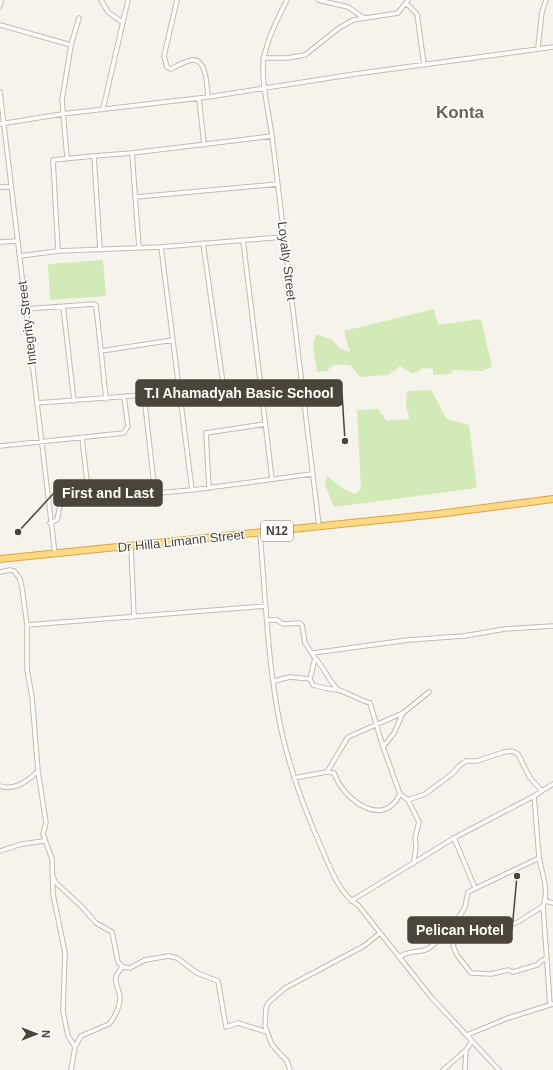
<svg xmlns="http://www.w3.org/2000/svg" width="553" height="1070" font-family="Arial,sans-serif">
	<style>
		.green { fill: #d2eab5 }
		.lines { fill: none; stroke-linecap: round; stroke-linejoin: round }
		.minor-casing { stroke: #c2bbae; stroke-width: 5.5 }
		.trunk-casing { stroke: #e0a43c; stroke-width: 8 }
		.minor { stroke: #fff; stroke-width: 3.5 }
		.trunk { stroke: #ffd985; stroke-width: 6 }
		.labels { text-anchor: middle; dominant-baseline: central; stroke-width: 3; stroke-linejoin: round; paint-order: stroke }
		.shield { fill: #fff; stroke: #817c74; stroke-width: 1 }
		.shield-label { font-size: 12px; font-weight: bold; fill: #4b4439 }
		.street-label { font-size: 13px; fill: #4b4439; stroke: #fff }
		.district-label { font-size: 17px; font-weight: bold; fill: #6e6250; stroke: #fff }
		.leader { fill: none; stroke: #4b4439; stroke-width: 1.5 }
		.callout-dot { fill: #4b4439; stroke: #fff; stroke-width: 1.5 }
		.callout { fill: #4b4439; stroke: #4b4439; stroke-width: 1.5 }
		.callout-label { font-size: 14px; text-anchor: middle; font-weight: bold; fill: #fff }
	</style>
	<rect width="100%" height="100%" fill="#f6f3ec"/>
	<path class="green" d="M103 260 106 296 50 300 48 264Z
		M434 309 438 325 481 319 492 367 482 371 453 370 450 374 433 375V369L423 368 413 374 400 366 388 375 360 377 350 365H333L327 371 317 372 313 345 316 334 332 340 341 349 350 352 344 331Z
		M431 390 447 419 469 425 477 488 334 507 325 485 327 476 342 488 355 494 361 489 357 410 378 409 387 421 410 419 406 407 407 391Z"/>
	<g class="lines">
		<defs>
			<path id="minor" d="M101 0 108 12 122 22
				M177 0 164 56 167 67 171 69C177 66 185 61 192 60 207 58 207 88 208 97
				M287 0C278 18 268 37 264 57 260 77 269 114 272 136L319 526
				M318 0 348 7 364 18
				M406 3 417 14 424 64
				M0 6 1 0
				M0 25 71 45
				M538 47 542 12 546 0
				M263 58H287L305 55 339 28 353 20 398 13 408 0
				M0 92 55 554
				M199 98 204 145
				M103 109 128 0
				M0 124 62 114 208 97 355 74 553 47
				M132 153 272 136
				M94 156 132 153 139 248
				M67 157 62 100 71 45 79 18
				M0 187H11
				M136 197 278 184
				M243 240 272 479
				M0 242 18 241
				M203 243 224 390
				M161 247 192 490
				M58 251 53 160 94 156 100 250
				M20 256 58 251 161 247 283 237
				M63 306 74 401
				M25 309 94 304 96 306 101 351
				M144 396 155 493
				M106 399 101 351 173 340
				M37 403 302 383
				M82 438 89 499
				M0 446 124 433 128 426 124 397
				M209 488 206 433 265 424
				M50 523 57 520 60 505 63 504 89 499 192 490 312 474
				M260 533C265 591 267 650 277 708 285 757 302 804 322 849 330 868 340 895 358 905L431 997 499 1070
				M131 546 134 617
				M0 572 10 570 14 571 20 579 22 588 27 625V669L32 697 38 771 46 823 43 834 52 859 53 894 65 953 63 1011 68 1036 75 1047 71 1070
				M267 620H277L283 624 299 623 302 625 305 643 315 658 310 679 313 685C322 688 329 689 338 690 346 692 360 700 370 703L383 747 400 794 408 800 419 822 415 838 416 846 414 861
				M27 625 266 606
				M313 653 408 640 464 636 505 629 553 626
				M315 658C325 669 329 681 338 690
				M274 681 290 677 310 679
				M383 747 394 733 403 713 429 692
				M327 772 348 737 403 713
				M294 778 327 772 334 773C343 799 383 830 400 794
				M0 786C14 791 28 781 38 771
				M534 796C536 816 537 836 539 856 541 872 550 890 543 906L550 1005
				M408 800 425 794 452 774 459 766 466 761H477L504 752 512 751 518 754 530 778 542 791
				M454 838 475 888
				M0 851 22 844 44 841
				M539 858 468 892 465 907 459 917 458 932 453 946 457 955 471 973 491 974 508 970 513 972 537 965 541 961 547 958
				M53 877 56 883 81 906 96 923 112 932 118 962 123 967 130 968 145 960 169 956 177 958 197 973 218 981 226 1027 238 1023 267 1032
				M351 901 454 838 534 796 553 784
				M546 901 553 903
				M399 957C409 950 415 953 425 950 431 948 433 945 437 941 448 934 473 936 486 935 493 935 498 935 502 928L518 922 543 906
				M467 1035 508 1018 553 1004
				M75 1047 81 1036 109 1024C114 1019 120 1006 120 998 119 984 109 980 123 967
				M290 1070 287 1061 272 1045 265 1026 266 1008 268 1003 285 988 364 946 380 933
				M443 1070 466 1050 472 1041
				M465 1070 466 1050"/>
			<path id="trunk" d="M0 559 438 514 553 499"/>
		</defs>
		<use href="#minor" class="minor-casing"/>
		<use href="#trunk" class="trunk-casing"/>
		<use href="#minor" class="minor"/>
		<use href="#trunk" class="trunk"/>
	</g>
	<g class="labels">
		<rect class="shield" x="261" y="521" width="32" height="20" rx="3"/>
		<g class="shield-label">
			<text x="277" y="531">N12</text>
		</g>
		<g class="street-label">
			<text transform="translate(287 261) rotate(83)">Loyalty Street</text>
			<text transform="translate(27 323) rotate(-97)">Integrity Street</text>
			<text transform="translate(181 541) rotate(-6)">Dr Hilla Limann Street</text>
		</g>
		<g class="district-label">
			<text x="460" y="112">Konta</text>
		</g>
	</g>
	<path class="leader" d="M345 441L342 393M18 532L54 493M517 876L512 930"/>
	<g class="callout-dot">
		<circle cx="345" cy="441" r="4"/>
		<circle cx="18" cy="532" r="4"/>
		<circle cx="517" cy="876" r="4"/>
	</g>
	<g class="callout">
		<rect x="136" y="380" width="206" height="26" rx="4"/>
		<rect x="54" y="480" width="108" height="26" rx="4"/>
		<rect x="408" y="917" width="104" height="26" rx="4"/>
	</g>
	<g class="callout-label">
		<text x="239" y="398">T.I Ahamadyah Basic School</text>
		<text x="108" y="498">First and Last</text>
		<text x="460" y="935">Pelican Hotel</text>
	</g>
	<g transform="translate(36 1034) rotate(90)" stroke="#ffffff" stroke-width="3" paint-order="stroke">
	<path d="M0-3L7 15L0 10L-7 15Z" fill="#4b4439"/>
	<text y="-6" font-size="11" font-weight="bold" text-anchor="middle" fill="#4b4439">N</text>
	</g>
</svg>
